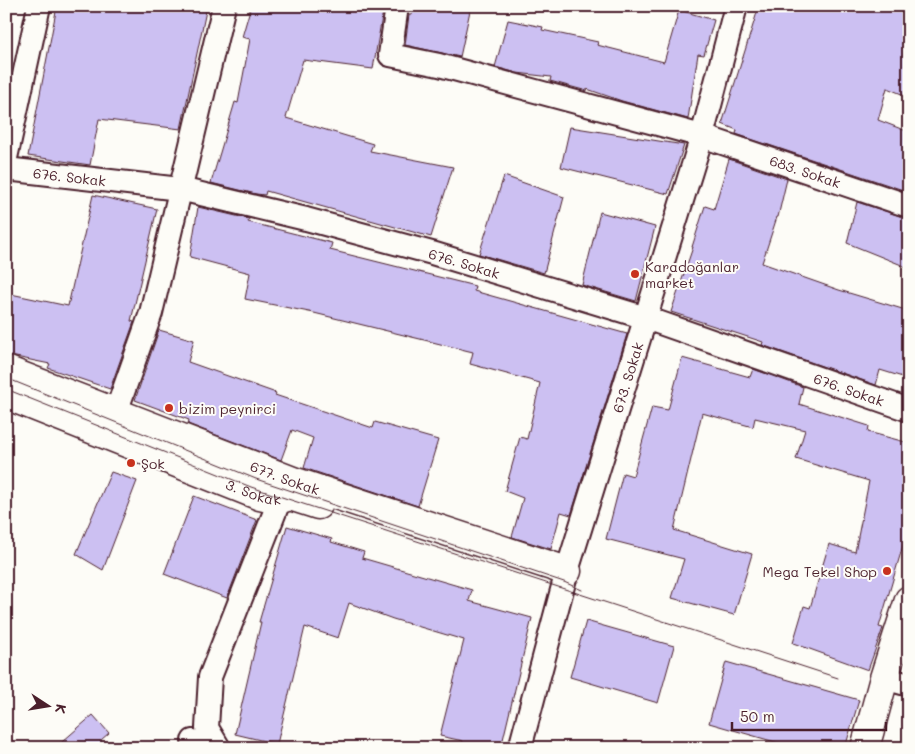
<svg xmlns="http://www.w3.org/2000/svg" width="915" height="754" font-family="Mali,sans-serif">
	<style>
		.building { fill: #ccc0f2; stroke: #4a1f2b }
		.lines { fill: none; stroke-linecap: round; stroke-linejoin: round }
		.minor-casing { stroke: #4a1f2b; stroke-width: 26 }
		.tertiary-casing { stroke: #4a1f2b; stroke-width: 31 }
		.secondary-casing { stroke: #4a1f2b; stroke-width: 31 }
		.minor { stroke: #fdfcf7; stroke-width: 22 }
		.tertiary { stroke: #fdfcf7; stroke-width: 28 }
		.secondary { stroke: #fdfcf7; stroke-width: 28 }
		.tram { stroke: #4a1f2b; stroke-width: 1 }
		.poi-dot { fill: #c8321e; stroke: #fdfcf7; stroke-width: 2 }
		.labels { text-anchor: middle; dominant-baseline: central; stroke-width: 4; stroke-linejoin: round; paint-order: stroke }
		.street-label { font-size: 14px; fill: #4a1f2b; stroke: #fdfcf7 }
		.poi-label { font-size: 14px; fill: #4a1f2b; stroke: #fdfcf7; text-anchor: start }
	</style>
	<rect width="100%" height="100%" fill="#fdfcf7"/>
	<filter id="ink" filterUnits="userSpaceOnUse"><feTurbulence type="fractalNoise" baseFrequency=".02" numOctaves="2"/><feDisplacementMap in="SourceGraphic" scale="10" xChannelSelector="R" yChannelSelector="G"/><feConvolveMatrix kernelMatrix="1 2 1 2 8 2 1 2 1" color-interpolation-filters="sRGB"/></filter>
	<g filter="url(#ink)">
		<path class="building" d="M57 6H207L181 129 99 119 90 165 28 156Z
			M251 6H356L383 11 373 69 303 60 286 118 373 144 370 151 453 167 431 237 266 191 265 195 256 194 211 183 235 102 238 103 250 39 242 37Z
			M414 6H471L460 57 405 45 409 15H411Z
			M759 6H895L909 11V97L887 88 878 120 909 132V192L736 134 737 130 722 124Z
			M679 10 714 20 704 55 698 54 688 119 622 101 587 89V91L550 81 551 77 517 73 495 67 508 20 543 27 542 30 598 42 597 45 664 62Z
			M570 127 684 145 668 194 561 167Z
			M729 159 787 179 778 217H777L762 263 839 290 909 311V379L880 370 876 385 762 345 763 342 671 312 693 247H692L705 206 714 209Z
			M504 176 564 197 544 273 479 254Z
			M93 195 157 209 131 321 134 322 110 389 48 368 50 364 6 355V293L68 306Z
			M857 202 909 219V268L847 243Z
			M198 207 249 219 248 222 332 243 330 250 475 286 474 291 627 334 571 515 561 512 551 549 512 537 523 498 505 491 520 437 527 439 540 383 470 364 473 352 314 313 245 299 250 273 190 257Z
			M600 212 655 227 636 301 582 285Z
			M159 330 194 340 188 362 276 393 275 395 373 428 375 422 438 440 418 506 304 468 313 438 292 430 281 460 188 424 189 420 135 400Z
			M682 358 750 377 753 369 803 387 799 404 869 426 868 432 909 443V525L879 627 883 628 868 670 793 643 804 606 810 608 829 544 855 552 869 481 796 459 805 430 755 418 753 427 702 413 674 530 752 554 734 615 672 598 684 559 606 539 623 473 633 476 652 407 668 410Z
			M111 472 137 481 103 570 76 554Z
			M194 496 257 520 227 598 164 574Z
			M287 526 332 539 331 542 364 552 362 558 472 590 469 601 532 618 501 748H461L463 741 440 736 464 640 393 619 349 603 338 638 305 627 277 744 235 734 261 622H259Z
			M586 621 674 646 658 703 570 677Z
			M726 662 859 700 845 748H796L709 723Z
			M93 715 109 733 101 740 107 748H55Z"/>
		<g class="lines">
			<defs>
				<g id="minor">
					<path id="s1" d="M397 6 390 55 439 65 702 136 909 206"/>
					<path d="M6 158 39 6"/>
					<path id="s2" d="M6 169 180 189 306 219 432 253 646 318 909 410"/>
					<path d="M116 412 151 313 224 6"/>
					<path d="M884 678 909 685"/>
					<path d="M193 741 202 748"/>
					<path d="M219 748 207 728 210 677 278 504 290 486"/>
					<path id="s3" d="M520 748 567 571 702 136 736 6"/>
				</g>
				<g id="tertiary">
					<path id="s4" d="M6 370 293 481 567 571"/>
					<path id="s5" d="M6 395 260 496 274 499 284 498 290 496 318 505"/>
				</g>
				<path id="secondary" d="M865 748 884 678 909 600"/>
			</defs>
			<use href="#minor" class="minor-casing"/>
			<use href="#tertiary" class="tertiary-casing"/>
			<use href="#secondary" class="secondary-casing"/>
			<use href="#minor" class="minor"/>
			<use href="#tertiary" class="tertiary"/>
			<use href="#secondary" class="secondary"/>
			<path class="tram" d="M6 378 256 479 564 582 582 590
				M6 389 251 487 838 678"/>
		</g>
	</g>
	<g class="poi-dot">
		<circle cx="635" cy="274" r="5"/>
		<circle cx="169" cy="408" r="5"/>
		<circle cx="131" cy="463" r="5"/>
		<circle cx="887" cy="571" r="5"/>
	</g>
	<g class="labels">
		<g class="street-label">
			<text stroke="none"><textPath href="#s1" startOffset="481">683. Sokak</textPath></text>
			<text stroke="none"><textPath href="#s2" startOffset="64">676. Sokak</textPath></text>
			<text stroke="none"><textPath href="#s2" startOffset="469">676. Sokak</textPath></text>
			<text stroke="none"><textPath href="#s3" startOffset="386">673. Sokak</textPath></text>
			<text stroke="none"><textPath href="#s2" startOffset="874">676. Sokak</textPath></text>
			<text stroke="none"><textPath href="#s4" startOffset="299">677. Sokak</textPath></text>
			<text stroke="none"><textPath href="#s5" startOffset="266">3. Sokak</textPath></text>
		</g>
		<g class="poi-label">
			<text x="645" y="266">Karadoğanlar<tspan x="645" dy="16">market</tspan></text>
			<text x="179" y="408">bizim peynirci</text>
			<text x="141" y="463">Şok</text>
			<text x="877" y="571" text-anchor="end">Mega Tekel Shop</text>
		</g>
	</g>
	<rect width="915" height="754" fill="none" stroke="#fdfcf7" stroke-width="25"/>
	<rect x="12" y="12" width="890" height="729" fill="none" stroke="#4a1f2b" stroke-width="2" filter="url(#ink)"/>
	<g transform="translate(48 706) rotate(102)" stroke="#fdfcf7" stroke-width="4" paint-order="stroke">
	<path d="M0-4L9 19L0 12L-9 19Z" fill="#4a1f2b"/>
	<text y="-8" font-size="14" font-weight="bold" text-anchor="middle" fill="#4a1f2b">K</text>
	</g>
	<path d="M732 722v8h154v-8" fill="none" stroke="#4a1f2b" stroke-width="2.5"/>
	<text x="740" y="722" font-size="15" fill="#4a1f2b" stroke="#fdfcf7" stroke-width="4" paint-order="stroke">50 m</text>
</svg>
